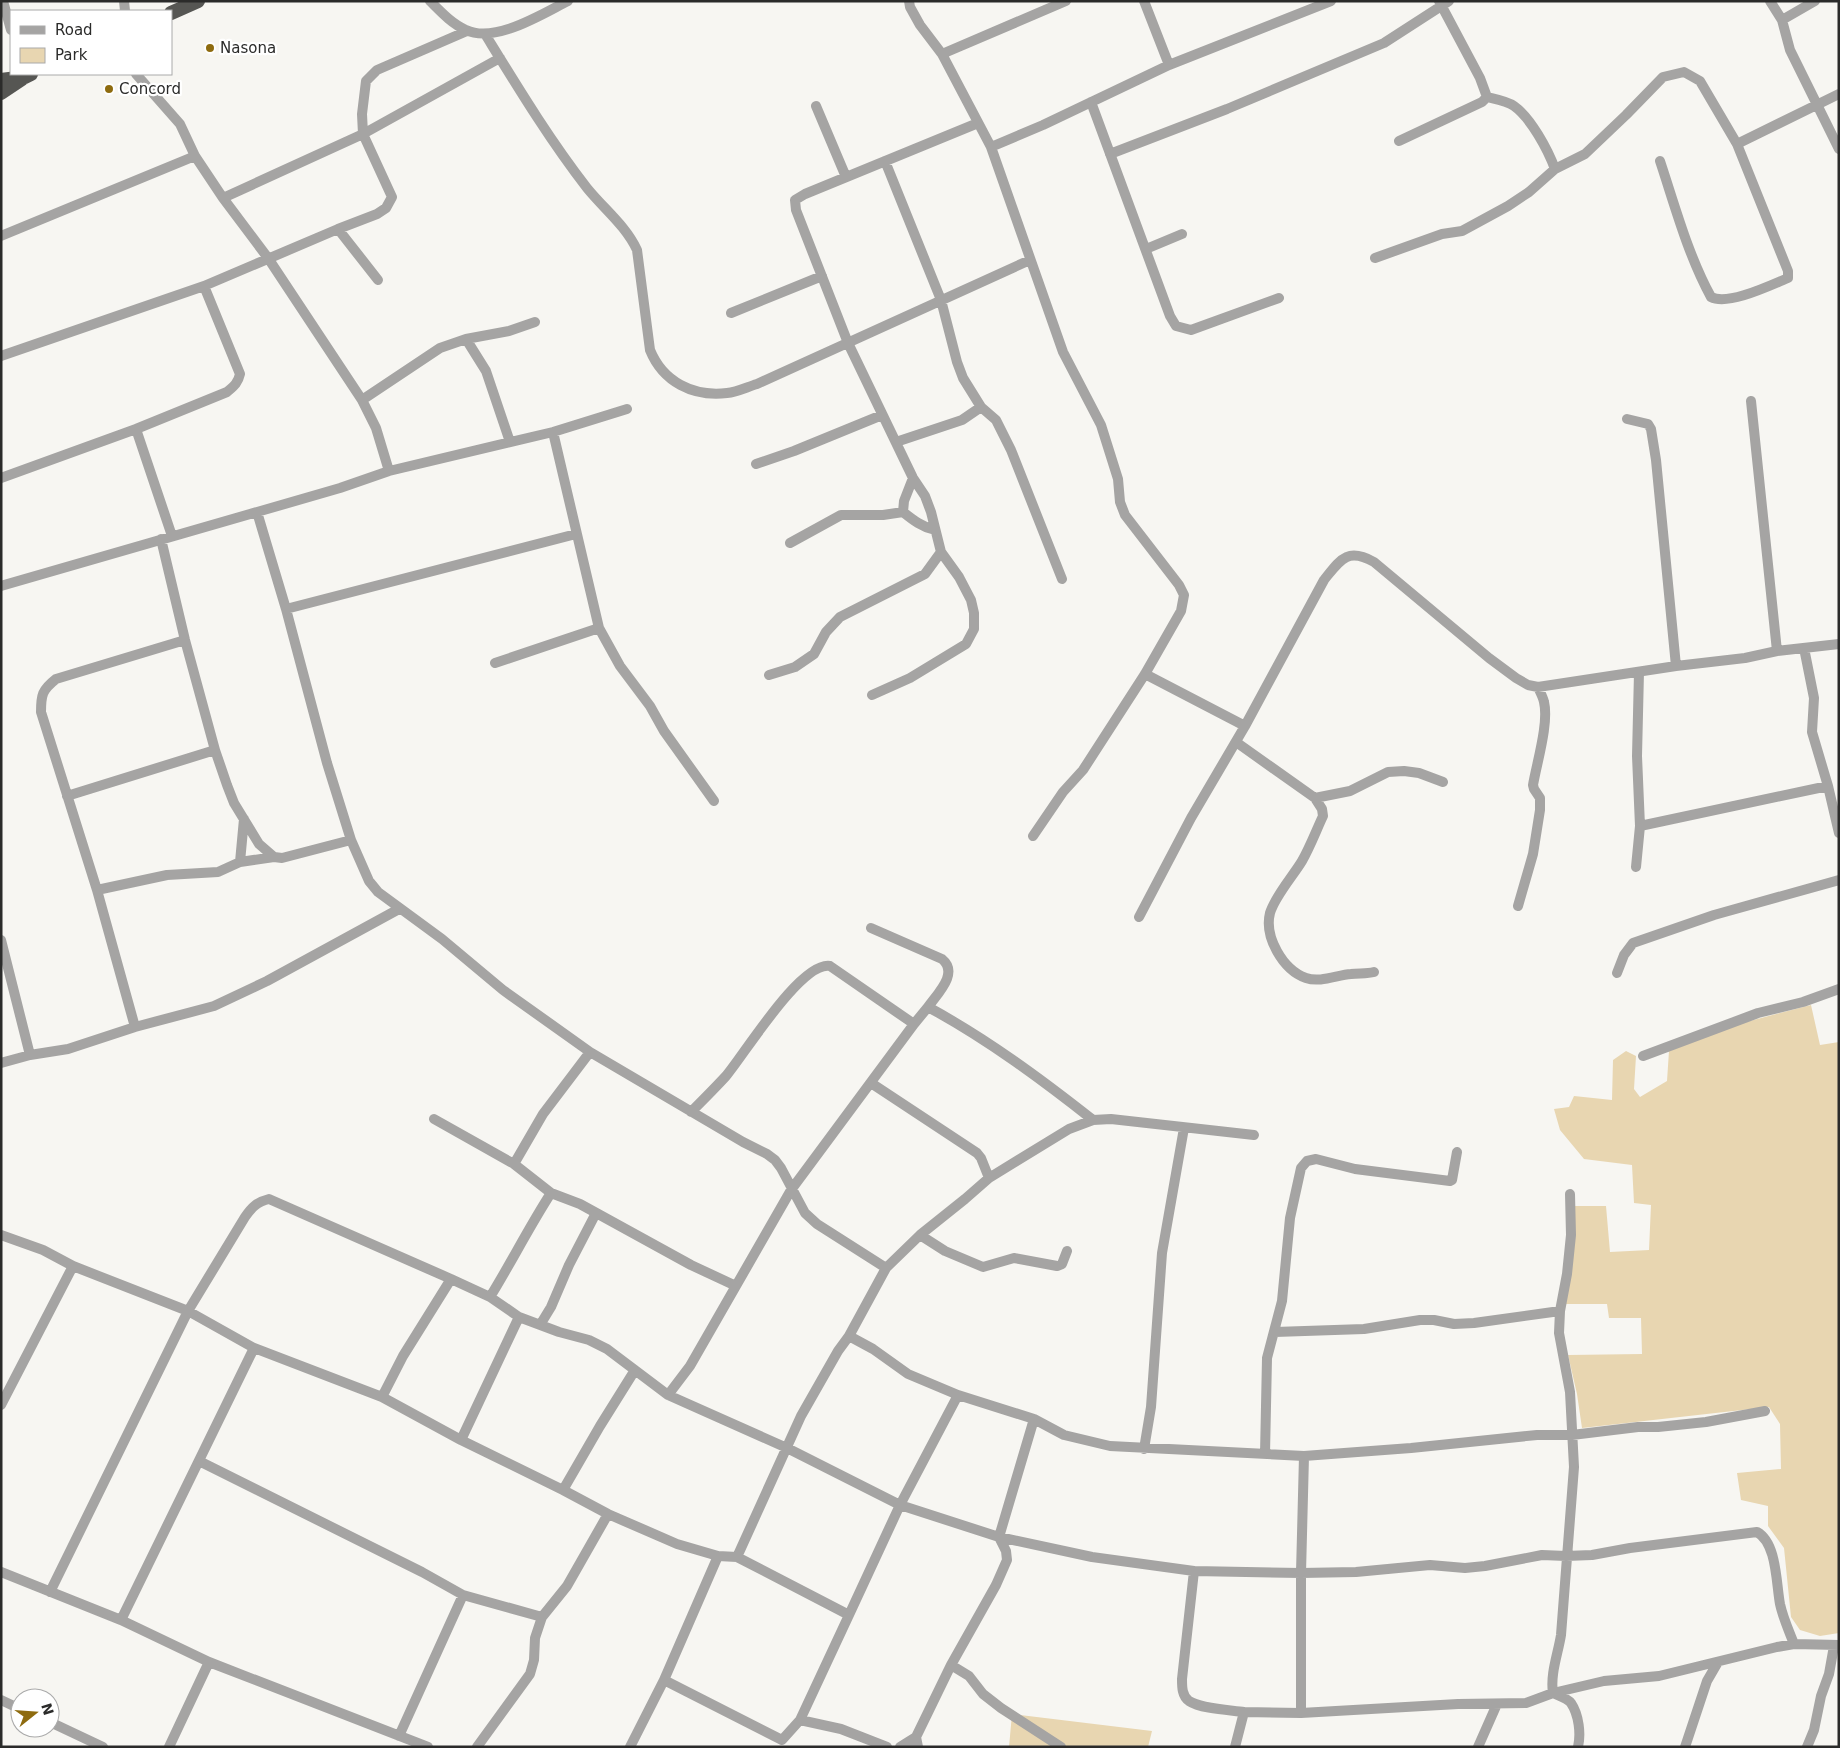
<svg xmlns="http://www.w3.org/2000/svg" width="1840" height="1748" font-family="'DejaVu Sans',sans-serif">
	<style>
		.green { fill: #e8d6b1 }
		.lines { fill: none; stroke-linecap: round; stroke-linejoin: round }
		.minor { stroke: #a5a4a3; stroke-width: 10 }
		.trunk { stroke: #565653; stroke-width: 14 }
		.poi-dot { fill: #8e6b0f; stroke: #fff; stroke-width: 2 }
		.labels { text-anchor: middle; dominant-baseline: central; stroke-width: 4.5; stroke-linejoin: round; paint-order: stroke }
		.poi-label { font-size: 15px; fill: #2b2b2a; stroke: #fff; text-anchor: start }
	</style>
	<rect width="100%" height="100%" fill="#f7f6f2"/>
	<path class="green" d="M1811 1005 1820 1045 1839 1042V1633L1820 1636 1800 1630 1791 1617 1784 1548 1768 1526V1506L1741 1500 1737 1473 1781 1469 1780 1424 1769 1407 1582 1428 1577 1394 1568 1355 1642 1354 1641 1318H1609L1607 1304H1566L1575 1206H1606L1610 1252 1649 1250 1651 1205 1634 1203 1632 1165 1584 1159 1560 1130 1554 1109 1569 1107 1574 1096 1612 1100 1613 1060 1626 1051 1636 1056 1634 1089 1640 1097 1667 1081 1669 1051 1742 1023Z
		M1012 1714 1152 1731 1148 1747H1009Z"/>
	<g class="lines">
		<path class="minor" d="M3 1 11 30
			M124 1 125 11
			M430 1C441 12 452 24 466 30 495 44 542 14 568 1
			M909 1 910 7 920 25 942 54 991 147
			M1144 1 1169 65
			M1770 1 1782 20 1815 1
			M1782 20 1790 50 1839 149
			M485 34C517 86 549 139 587 188 604 209 626 226 637 250L650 350C663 382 693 397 727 393 737 392 747 387 757 384L1030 260
			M942 54 1066 1
			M1487 97C1495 99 1507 101 1514 106 1531 118 1548 150 1555 169L1585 154 1626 115 1663 77 1684 72 1700 81 1737 144 1788 271V278C1771 285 1728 306 1711 297 1688 255 1675 206 1660 161
			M1091 102 1170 316 1176 326 1191 330 1279 298
			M816 106 846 177
			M1399 141 1482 102 1487 97 1480 78 1439 1
			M1737 144 1839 94
			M1110 154 1227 109 1384 43 1449 1
			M885 161 941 300 957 362 963 378 981 407
			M223 198 363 134 362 114 366 81 377 70 467 31
			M338 229 377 214 386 208 392 197 363 134 500 58
			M1 236 195 156
			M1146 249 1182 234
			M1375 258 1442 234 1462 231 1508 206 1529 192 1555 169
			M731 313 822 276
			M466 339 486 371 510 442
			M1 356 204 286 338 229 378 280
			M362 400 440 348 466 339 509 331 535 322
			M1751 401 1777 651
			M1627 419 1648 424 1651 429 1656 460 1676 666
			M136 429 172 536
			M553 432 599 628 620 666 650 706 664 731 714 801
			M896 442 962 420 981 407 996 420 1011 450 1062 579
			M756 464 794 451 882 415
			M389 471 553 432 627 409
			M1 478 136 429 227 392C234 386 238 383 240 374L204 286
			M257 512 286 609 327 763 351 840 369 881 378 892 442 939 503 990 590 1052 743 1142 767 1154 775 1160 781 1168 805 1213 817 1224 886 1268 849 1336 838 1351 801 1416 737 1557 849 1615 900 1505 958 1395 1034 1419 999 1537 1006 1551 1007 1560 996 1585 951 1665 916 1737 900 1747
			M903 512C913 520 922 527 935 530
			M161 539 185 640 215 750 227 785 234 803 259 844 274 857 282 858 351 840
			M790 543 841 515H883L903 512 904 501 913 478
			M1 586 340 488 389 471 376 428 362 400 268 258 223 198 195 156 180 124 136 74
			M286 609 576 534
			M1804 648 1814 698 1812 732 1828 786 1839 833
			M495 663 599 628
			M1639 672 1637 756 1640 826
			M1145 674 1245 726 1324 580C1340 560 1347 547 1374 562L1489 658 1516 678 1528 685 1538 687 1676 666 1745 658 1777 651 1839 644
			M769 675 795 667 814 654 826 632 840 617 925 574 941 552
			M872 695 910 678 966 644 974 629V613L971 600 959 577 941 552 931 512 925 496 913 478 848 343 796 210 795 200 805 194 978 123
			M1236 742 1315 798 1322 809 1323 816C1316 831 1310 847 1302 861 1293 876 1275 896 1270 913 1264 937 1283 970 1306 978 1320 983 1337 975 1351 974 1359 973 1367 974 1374 972
			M67 796 215 750
			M1315 798 1350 791 1388 772 1404 771 1419 773 1443 782
			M1033 836 1063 792 1083 770 1145 674 1181 611 1184 595 1179 585 1125 515 1120 502 1118 479 1101 425 1063 352 991 147 1043 125 1169 65 1331 1
			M240 862 244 819
			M1636 867 1640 826 1828 786
			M97 890 167 875 218 872 240 862 274 857
			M1518 906 1533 854 1540 810V798L1534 789 1533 785C1537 762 1549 723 1544 702 1543 697 1540 692 1538 687
			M1139 917 1191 818 1245 726
			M871 928 942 959C959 973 938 993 928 1007
			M1 940 30 1055
			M1617 973 1624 955 1633 943 1714 915 1839 880
			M135 1027 97 890 41 712C41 695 42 690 56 679L185 640
			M1643 1056 1758 1013 1803 1002 1839 989
			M1 1063 30 1055 68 1049 135 1027 214 1006 267 981 399 909
			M871 1083 977 1153 981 1158 989 1178
			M691 1112C703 1100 715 1088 726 1076 744 1055 801 961 830 966L914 1024
			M434 1119 514 1164 551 1193C529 1227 511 1263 490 1297
			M1093 1120C1041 1079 987 1039 928 1007L914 1024 791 1190 690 1366 668 1395 787 1448 900 1505 999 1537 1092 1557 1194 1571 1182 1679C1182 1687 1182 1696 1189 1701 1201 1709 1230 1710 1244 1712
			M514 1164 543 1114 590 1052
			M551 1193 580 1204 691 1265 736 1286
			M1570 1194 1571 1235 1567 1274 1560 1311 1559 1333 1570 1392 1574 1467 1561 1635C1558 1654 1550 1674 1553 1693 1559 1696 1567 1698 1571 1703 1579 1715 1581 1734 1578 1747
			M1 1235 43 1250 73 1266 188 1311 254 1348 382 1397 461 1440 563 1490 608 1514 677 1544 718 1556 737 1557
			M920 1235 945 1251 983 1267 1014 1258 1057 1266 1062 1264 1067 1251
			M886 1268 920 1235 965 1199 989 1178 1069 1129 1093 1120 1111 1119 1254 1135
			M540 1325 551 1307 569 1265 596 1213
			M1275 1332 1364 1329 1420 1320H1434L1454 1324 1474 1323 1560 1311
			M849 1336 873 1349 908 1374 958 1395
			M382 1397 403 1356 451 1279 490 1297 519 1317 559 1332 589 1340 607 1349 668 1395
			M1 1405 73 1266
			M1034 1419 1064 1435 1110 1446 1304 1456 1301 1573V1713
			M461 1440 519 1317
			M1144 1449 1151 1407 1162 1253 1184 1128
			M1265 1454 1267 1358 1282 1301 1290 1218 1301 1168 1307 1161 1316 1159 1355 1169 1450 1181 1452 1180 1457 1152
			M1304 1456 1411 1448 1537 1435H1572L1638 1427H1658L1706 1422 1765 1411
			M199 1461 422 1572 463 1595 542 1617
			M563 1490 600 1426 635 1370
			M1194 1571 1301 1573 1356 1572 1430 1565 1465 1568 1485 1566 1542 1555 1566 1556 1592 1555 1630 1548 1757 1532C1777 1543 1776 1583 1780 1604 1783 1618 1789 1631 1794 1644
			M1 1572 121 1620 209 1662 428 1747
			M50 1592 188 1311 245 1217C252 1207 257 1202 269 1199L451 1279
			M849 1615 800 1720 841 1729 887 1747
			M121 1620 254 1348
			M951 1665 969 1676 983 1694 1001 1708 1061 1747
			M664 1680 782 1740 800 1720
			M1 1700 20 1709
			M50 1722 103 1747
			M399 1736 463 1595
			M916 1737 918 1747
			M169 1747 209 1662
			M477 1747 530 1674 534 1660 535 1638 542 1617 567 1586 608 1514
			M630 1747 664 1680 718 1556
			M1235 1747 1244 1712 1301 1713 1458 1704 1526 1703 1553 1693 1604 1681 1659 1676 1777 1647 1794 1644 1839 1645
			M1478 1747 1497 1704
			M1685 1747 1707 1681 1718 1662
			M1807 1747 1814 1730 1821 1696 1829 1674 1834 1646"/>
		<path class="trunk" d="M171 13 198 1
			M1 80 25 77 31 74
			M1 93 22 79"/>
	</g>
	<g class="poi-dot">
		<circle cx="210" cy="48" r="5"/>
		<circle cx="109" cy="89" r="5"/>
	</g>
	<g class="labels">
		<g class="poi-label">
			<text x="220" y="48">Nasona</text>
			<text x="119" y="89">Concord</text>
		</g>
	</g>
	<rect width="1840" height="1748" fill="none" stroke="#2b2b2a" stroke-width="5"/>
	<rect x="10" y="10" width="162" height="65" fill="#ffffff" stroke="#aaaaaa"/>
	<rect x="20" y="26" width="25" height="8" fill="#a5a4a3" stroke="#aaaaaa"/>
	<text x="55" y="35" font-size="15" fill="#2b2b2a">Road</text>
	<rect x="20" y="48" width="25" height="15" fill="#e8d6b1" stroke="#aaaaaa"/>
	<text x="55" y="60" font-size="15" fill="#2b2b2a">Park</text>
	<g transform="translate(35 1713) rotate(73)"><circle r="24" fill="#ffffff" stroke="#aaaaaa"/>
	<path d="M0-4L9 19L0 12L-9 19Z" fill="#8e6b0f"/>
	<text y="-8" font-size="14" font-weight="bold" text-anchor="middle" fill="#2b2b2a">N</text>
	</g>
</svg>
